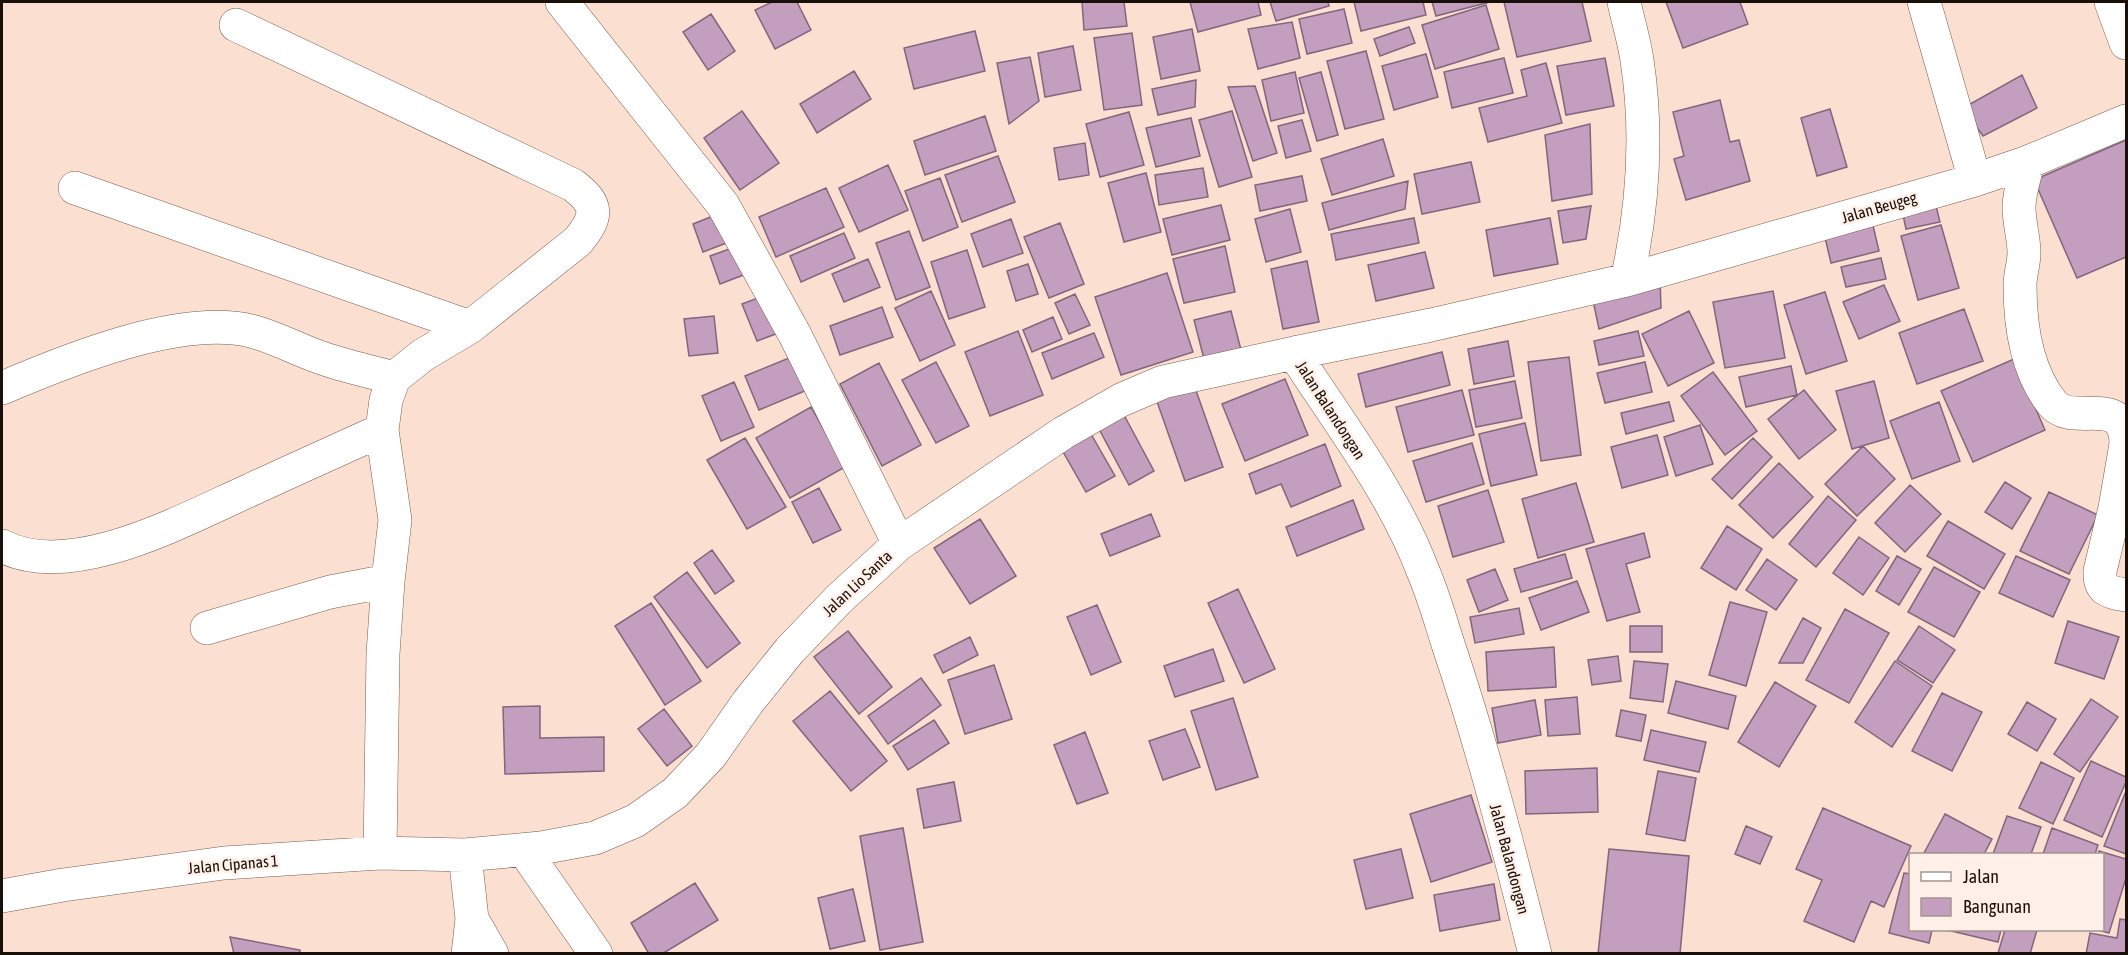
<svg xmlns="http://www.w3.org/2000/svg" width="2128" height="955" font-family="'Asap Condensed',sans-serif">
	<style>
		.building { fill: #c39ebe; stroke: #80677d; stroke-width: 1.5 }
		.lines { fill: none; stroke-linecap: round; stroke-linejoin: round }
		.minor-casing { stroke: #7b5d4d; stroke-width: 34 }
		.minor { stroke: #fff; stroke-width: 33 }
		.labels { text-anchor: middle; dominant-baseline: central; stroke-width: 5; stroke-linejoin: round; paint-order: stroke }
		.street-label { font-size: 16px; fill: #1b1009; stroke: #fef0e8 }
	</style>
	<rect width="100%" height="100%" fill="#fbdfd0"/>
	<path class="building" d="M772 2H797L811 30 775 49 755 10Z
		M1082 2H1124L1127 26 1084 30Z
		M1190 2H1258L1261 15 1198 32Z
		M1270 2H1328L1329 6 1276 21Z
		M1354 2H1423L1426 15 1361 31Z
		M1432 2H1490L1436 16Z
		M1504 2H1582L1591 41 1517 57Z
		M1666 2H1740L1748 24 1683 48Z
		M1486 5 1499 49 1435 69 1422 25Z
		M1344 9 1352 43 1307 54 1299 19Z
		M711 14 735 51 708 70 683 32Z
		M1292 22 1300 58 1258 69 1248 29Z
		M1409 27 1415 43 1380 56 1374 39Z
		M1192 29 1200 71 1161 79 1153 37Z
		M975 31 985 71 914 89 904 48Z
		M1132 33 1142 105 1104 110 1094 38Z
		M1073 46 1081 90 1045 97 1038 53Z
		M1366 51 1384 119 1345 129 1327 61Z
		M1426 54 1438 97 1394 110 1382 66Z
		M1030 57 1039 101 1009 124 997 63Z
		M1504 58 1513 93 1452 108 1444 72Z
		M1605 58 1614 106 1566 115 1557 66Z
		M1546 63 1562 123 1488 142 1479 108 1527 96 1521 70Z
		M854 71 871 99 817 133 800 104Z
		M1295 72 1304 113 1271 121 1262 80Z
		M1321 72 1338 135 1317 141 1299 78Z
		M2022 75 2037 108 1983 136 1963 108Z
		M1196 80 1195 107 1158 115 1152 89Z
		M1255 86 1277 153 1253 161 1228 87Z
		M1720 100 1730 142 1739 140 1750 181 1686 200 1674 159 1684 156 1673 112Z
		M1830 109 1847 167 1817 176 1801 118Z
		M742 111 779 163 740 190 704 138Z
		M1232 111 1252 177 1219 187 1199 120Z
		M1129 112 1144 165 1100 177 1086 124Z
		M985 116 996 151 925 175 914 141Z
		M1191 118 1200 156 1156 167 1146 128Z
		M1302 120 1311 151 1286 158 1278 126Z
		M1590 124 1592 194 1552 201 1545 135Z
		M1383 139 1394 176 1332 195 1321 159Z
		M2126 140V257L2077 278 2034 180Z
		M1085 143 1089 175 1059 180 1054 148Z
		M998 156 1015 202 962 222 945 175Z
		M1471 162 1480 202 1422 214 1414 174Z
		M888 165 908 210 859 232 839 188Z
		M1203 168 1208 197 1159 205 1155 175Z
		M1146 173 1161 232 1124 242 1108 183Z
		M1302 176 1307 201 1260 211 1255 185Z
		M940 178 958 227 923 241 905 191Z
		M1408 181 1405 209 1329 230 1322 203Z
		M826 188 844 227 776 257 759 217Z
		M1935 202 1940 222 1906 229 1902 210Z
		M1221 205 1230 240 1172 255 1163 219Z
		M1591 206 1586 239 1563 243 1558 211Z
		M1290 209 1301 252 1266 262 1255 219Z
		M718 214 729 242 703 252 693 224Z
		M1871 217 1879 251 1831 263 1823 229Z
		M1414 218 1419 243 1336 260 1331 234Z
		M1550 218 1558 264 1494 276 1486 230Z
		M1011 219 1023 253 983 267 971 234Z
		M1060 223 1084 284 1049 298 1024 237Z
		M1941 225 1959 288 1918 300 1901 236Z
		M909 231 930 287 896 300 876 243Z
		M844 233 855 258 801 282 790 256Z
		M1225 246 1235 292 1184 303 1173 259Z
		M735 247 746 274 720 284 710 256Z
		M967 250 985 307 949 319 931 262Z
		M1425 252 1434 288 1376 301 1368 265Z
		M1881 258 1886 279 1846 287 1841 267Z
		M868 259 880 287 844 302 832 274Z
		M1307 261 1319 322 1283 329 1271 269Z
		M1028 264 1038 294 1016 301 1007 271Z
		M1167 273 1193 352 1121 375 1095 297Z
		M1660 277 1661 308 1599 329 1592 296Z
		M1884 285 1900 321 1859 339 1843 302Z
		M931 291 955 345 920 361 895 308Z
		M1773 291 1785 358 1725 368 1713 302Z
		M1825 292 1847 361 1806 374 1784 305Z
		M1075 294 1090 325 1069 334 1055 303Z
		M766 295 781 332 757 341 742 304Z
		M882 307 893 337 840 355 830 326Z
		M1964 309 1983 361 1917 384 1899 333Z
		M1231 311 1241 350 1204 359 1194 320Z
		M1689 311 1714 363 1668 386 1642 334Z
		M714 316 718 353 689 356 684 319Z
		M1053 317 1062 339 1032 352 1023 330Z
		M1018 331 1043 395 990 416 965 352Z
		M1638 331 1644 356 1599 365 1594 341Z
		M1094 333 1104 357 1052 379 1042 353Z
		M1508 341 1514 376 1474 384 1468 349Z
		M1442 352 1450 385 1366 407 1358 374Z
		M794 356 807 390 759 410 745 376Z
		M1569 357 1581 455 1541 461 1528 362Z
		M2014 359 2045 430 1973 462 1941 391Z
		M936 362 969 426 936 443 902 380Z
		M1645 362 1652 392 1605 403 1597 373Z
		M879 363 921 445 882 466 840 384Z
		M1791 366 1797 395 1746 407 1739 377Z
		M1713 372 1757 431 1725 455 1681 396Z
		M1285 379 1308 435 1245 461 1222 404Z
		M1515 381 1522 418 1476 427 1469 390Z
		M1874 381 1889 438 1852 449 1836 391Z
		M734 382 754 427 721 441 702 396Z
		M1193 382 1223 467 1185 481 1155 396Z
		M1462 390 1474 435 1408 452 1396 407Z
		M1804 390 1836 430 1799 459 1768 419Z
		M1669 402 1674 421 1626 434 1621 413Z
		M1939 402 1960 461 1912 479 1890 421Z
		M811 407 845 467 790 498 756 438Z
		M1124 415 1154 471 1129 485 1099 429Z
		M1525 423 1537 475 1491 486 1479 434Z
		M1700 425 1713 464 1676 476 1664 437Z
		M1087 427 1115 476 1086 492 1058 443Z
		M1657 435 1668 475 1622 488 1611 447Z
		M745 438 786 507 747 529 707 460Z
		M1753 438 1772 457 1732 499 1712 479Z
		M1472 443 1484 484 1426 502 1413 461Z
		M1325 444 1341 486 1291 507 1281 484 1256 494 1249 474Z
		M1863 446 1895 479 1857 516 1825 484Z
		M1779 463 1813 497 1773 538 1739 505Z
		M2005 482 2031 498 2012 529 1985 512Z
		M1576 483 1594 542 1538 558 1522 499Z
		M1910 485 1941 514 1905 552 1875 523Z
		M819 488 841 530 813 543 792 502Z
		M1488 490 1504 542 1453 557 1438 506Z
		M2049 492 2098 515 2069 574 2020 551Z
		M1828 496 1856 520 1816 567 1789 544Z
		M1353 500 1364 529 1297 556 1286 527Z
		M1151 514 1160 536 1110 556 1101 534Z
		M980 519 1016 576 970 604 934 548Z
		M1948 521 2005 554 1984 589 1927 556Z
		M1727 526 1762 549 1736 590 1701 568Z
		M1644 533 1650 557 1626 564 1640 612 1607 621 1586 549Z
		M1859 537 1889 558 1863 595 1833 573Z
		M712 550 734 581 715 594 694 563Z
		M1565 554 1572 578 1521 592 1514 569Z
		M1897 556 1921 569 1899 605 1876 591Z
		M2016 556 2070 580 2053 617 1999 593Z
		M1767 559 1797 580 1776 610 1746 590Z
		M1934 567 1980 592 1954 637 1908 612Z
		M1495 569 1508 600 1479 612 1467 580Z
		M687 572 740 643 707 668 654 597Z
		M1577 581 1589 612 1541 630 1529 598Z
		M1238 589 1275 669 1244 683 1208 603Z
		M1730 602 1767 612 1746 686 1709 675Z
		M651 603 701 681 665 705 615 626Z
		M1097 605 1121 662 1091 675 1067 617Z
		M1519 608 1524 634 1475 643 1470 617Z
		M1845 609 1889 633 1849 703 1806 680Z
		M1803 618 1821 628 1803 663H1779Z
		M2068 621 2119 637 2104 679 2055 663Z
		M1630 626H1662V652H1630Z
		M1919 626 1955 650 1933 683 1897 660Z
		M848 631 892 687 859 714 814 657Z
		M970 637 978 655 943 673 934 655Z
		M1554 647 1556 687 1488 691 1486 652Z
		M1213 649 1224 681 1175 697 1164 666Z
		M1618 656 1621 681 1592 685 1588 660Z
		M1634 661 1668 664 1663 702 1630 698Z
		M1895 661 1932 686 1892 747 1855 722Z
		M994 665 1012 719 965 734 948 680Z
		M921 678 941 705 888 744 868 716Z
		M1676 681 1736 696 1728 729 1668 713Z
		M1775 682 1816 706 1779 767 1738 742Z
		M830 691 887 761 851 791 793 721Z
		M1942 693 1982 712 1952 771 1912 751Z
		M1577 697 1580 734 1548 736 1545 700Z
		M1233 698 1258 777 1216 790 1191 711Z
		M2091 699 2118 717 2080 772 2054 754Z
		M1535 700 1541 735 1498 743 1492 708Z
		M2027 702 2056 719 2037 751 2008 734Z
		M540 706V738L604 737V771L505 774 503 707Z
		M664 709 692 746 667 766 638 729Z
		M1621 710 1646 715 1641 741 1616 736Z
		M934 720 949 743 908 770 893 746Z
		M1185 729 1200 767 1163 780 1149 741Z
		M1651 730 1706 742 1699 772 1644 760Z
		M1085 732 1108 793 1077 804 1054 745Z
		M2091 761 2126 777V782L2102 837 2064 820Z
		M2041 762 2074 778 2053 824 2019 808Z
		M1597 768 1598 812 1526 814 1525 771Z
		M1658 771 1696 778 1685 841 1646 834Z
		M954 782 961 821 924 828 917 789Z
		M2126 791V854L2104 846Z
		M1471 795 1492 862 1431 882 1410 814Z
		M1823 808 1911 846 1884 907 1871 901 1854 942 1804 921 1822 880 1796 869Z
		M1945 814 1992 839 1984 854 1924 853Z
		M2007 816 2041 827 2031 854H1993Z
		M1746 826 1772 837 1760 864 1735 854Z
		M903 828 923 942 880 950 860 836Z
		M2052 828 2098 845 2095 854H2043Z
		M1401 849 1413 898 1366 909 1354 860Z
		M1609 849 1689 856 1680 954H1598Z
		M2099 851 2126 859V878L2109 933 2098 930H2102V854H2098Z
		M1904 873 1910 874V930H1932L1929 943 1889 933Z
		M695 883 718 920 662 954H649L631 923Z
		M1494 884 1500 920 1440 931 1434 895Z
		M853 889 865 941 830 949 818 898Z
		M2120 919 2126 920V954H2086L2090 933 2117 938Z
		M1947 930H2001L1998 942Z
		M2005 930H2037L2030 954 1998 953Z
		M230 937 300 950V954H234Z"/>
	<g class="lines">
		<defs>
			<path id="minor" d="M562 2 723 205 795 335 899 544
				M1924 2 1975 180
				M2111 2 2126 43
				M236 25 573 185C599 205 598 216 578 241L470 327 423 355 394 378 386 400 382 430 395 520 388 581 383 654 380 853
				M2028 162C2025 176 2019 193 2019 207 2019 223 2024 238 2024 253 2024 264 2020 274 2020 285 2020 326 2026 370 2052 403 2073 429 2125 391 2126 444L2115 508 2100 571C2099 591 2109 592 2126 595
				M75 188 470 327
				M1627 280 1975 180 2028 162 2126 121
				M2 388C68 360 180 314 251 331 275 337 296 349 319 357 343 366 369 371 394 378
				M2 546C71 582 183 520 248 491 293 470 338 450 382 430
				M207 628 330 592 388 581
				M524 850 596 954
				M465 855 472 919
				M2 896 63 885 224 863 380 853 465 855 541 848 595 838 635 821 675 793 711 755 748 702 790 650 839 599 899 544 1063 433 1121 400 1163 382 1294 353
				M468 954 472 919 492 954
				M1535 954C1509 849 1482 745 1448 644 1440 619 1433 594 1423 571 1393 492 1339 423 1294 353L1431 325 1627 280C1643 208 1648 133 1637 60 1634 40 1628 21 1624 2"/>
		</defs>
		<use href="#minor" class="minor-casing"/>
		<use href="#minor" class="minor"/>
	</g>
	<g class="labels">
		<g class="street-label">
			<text transform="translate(1879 207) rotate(-16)">Jalan Beugeg</text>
			<text transform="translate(1331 410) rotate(57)">Jalan Balandongan</text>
			<text transform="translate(857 583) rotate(-43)">Jalan Lio Santa</text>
			<text transform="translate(1510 859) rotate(75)">Jalan Balandongan</text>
			<text transform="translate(233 864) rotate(-5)">Jalan Cipanas 1</text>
		</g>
	</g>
	<rect width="2128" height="955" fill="none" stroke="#1b1009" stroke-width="6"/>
	<rect x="1909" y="853" width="195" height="78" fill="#fef0e8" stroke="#a3968f" stroke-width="1.5"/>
	<rect x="1921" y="872" width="30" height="9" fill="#ffffff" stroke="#a3968f" stroke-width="1.5"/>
	<text x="1963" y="883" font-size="18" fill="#1b1009">Jalan</text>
	<rect x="1921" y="898" width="30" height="18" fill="#c39ebe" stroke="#a3968f" stroke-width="1.5"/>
	<text x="1963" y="913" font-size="18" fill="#1b1009">Bangunan</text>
</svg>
